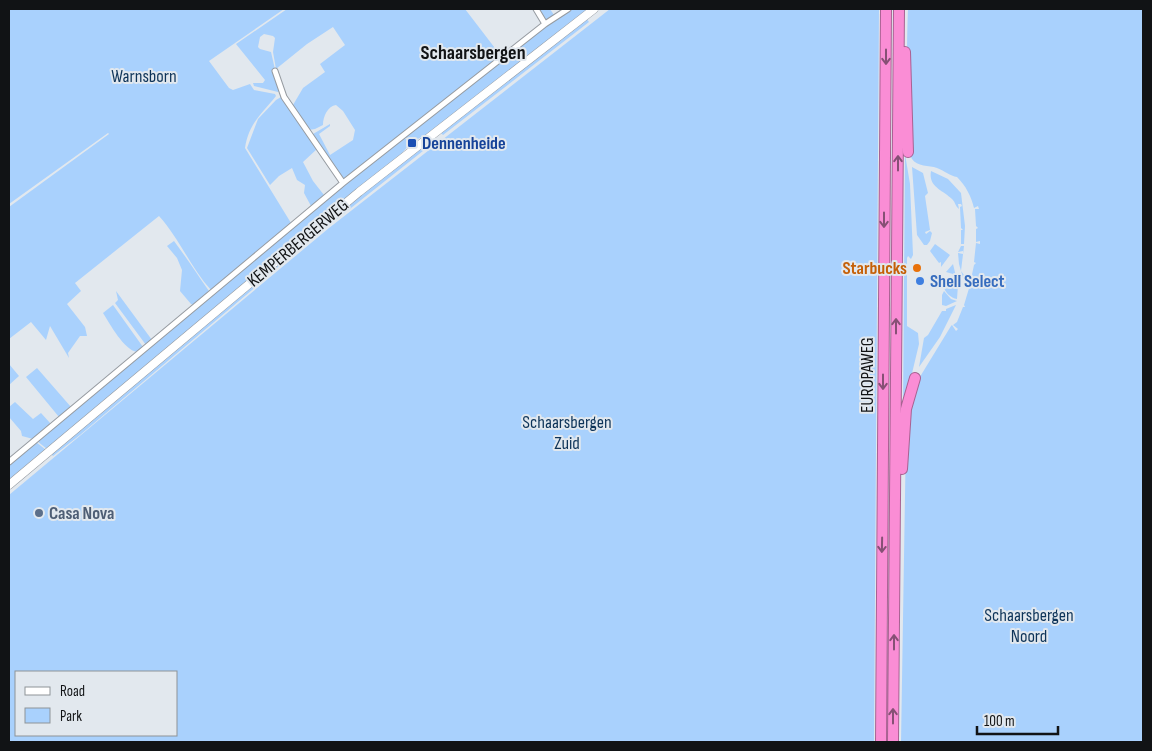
<svg xmlns="http://www.w3.org/2000/svg" width="1152" height="751" font-family="'Sofia Sans Condensed',sans-serif">
	<style>
		.green { fill: #a9d1fd; fill-rule: evenodd }
		.lines { fill: none; stroke-linecap: round; stroke-linejoin: round }
		.minor-casing { stroke: #969ba1; stroke-width: 7 }
		.secondary-casing { stroke: #969ba1; stroke-width: 9 }
		.motorway-casing { stroke: #a86292; stroke-width: 12 }
		.minor { stroke: #fff; stroke-width: 5 }
		.secondary { stroke: #fff; stroke-width: 8 }
		.motorway { stroke: #fa8dd5; stroke-width: 10 }
		.oneway { stroke: #865075 }
		.transit-dot { fill: #1a4fb4; stroke: #e2e8ee; stroke-width: 2 }
		.food-dot { fill: #e8710a; stroke: #e2e8ee; stroke-width: 2 }
		.shop-dot { fill: #3f7fe0; stroke: #e2e8ee; stroke-width: 2 }
		.service-dot { fill: #5c6f8a; stroke: #e2e8ee; stroke-width: 2 }
		.labels { text-anchor: middle; dominant-baseline: central; stroke-width: 4; stroke-linejoin: round; paint-order: stroke }
		.park-label { font-size: 18px; fill: #0e3459; stroke: #e2e8ee }
		.transit-label { font-size: 18px; font-weight: bold; fill: #164399; stroke: #e2e8ee; text-anchor: start }
		.street-label { font-size: 18px; fill: #111315; stroke: #e2e8ee }
		.food-label { font-size: 18px; font-weight: bold; fill: #c56008; stroke: #e2e8ee; text-anchor: end }
		.shop-label { font-size: 18px; font-weight: bold; fill: #366cbe; stroke: #e2e8ee; text-anchor: start }
		.service-label { font-size: 18px; font-weight: bold; fill: #4e5e75; stroke: #e2e8ee; text-anchor: start }
		.quarter-label { font-size: 20px; font-weight: bold; fill: #111315; stroke: #e2e8ee }
	</style>
	<rect width="100%" height="100%" fill="#e2e8ee"/>
	<path class="green" d="M9 9H284L209 61 229 88 233 90 250 84 254 90 275 94 276 96C261 115 249 123 245 148L291 223 211 290C191 268 179 238 159 216L75 283 81 291 67 304 85 327 87 336H80L68 353 69 358 50 326 46 340 31 322 9 339V207L109 134 108 133 9 204Z
		M287 9H465L501 56 345 178H340L312 137 313 134 330 124V126L319 134 330 155 353 140 355 130 343 111 336 105C328 106 323 116 323 125L315 129 308 130 293 105 303 88 325 72 320 64 345 45 333 27 307 44 276 69 273 52 275 38 273 36 264 34 260 37 258 47 260 49 271 52 280 91 278 92 254 86 253 83H263L265 80 236 44Z
		M538 9H550L554 15 547 21Z
		M572 9H588L433 131 410 143 405 136 546 26Z
		M610 9H879L874 742H9V495L329 228ZM176 672V735H16V672Z
		M908 9H1143V742H901L906 434 918 380 951 326 952 325 956 331 958 329 953 325 957 322 963 307H965L964 305 970 285 974 287 975 284H970L974 265 976 263 974 262 976 243 980 244V241L976 242V229L978 228 976 226 975 209H979L978 206 974 208C971 196 966 186 957 177 950 176 945 171 937 168 929 165 917 167 912 159 905 149 907 29 908 9Z
		M586 18 589 22 443 135 441 133 448 125Z
		M281 97 284 99 317 149 303 162 313 181 324 195 311 206 304 193 305 185 297 180 292 168 279 176 270 185 247 148 258 119 276 100Z
		M404 137 410 144 396 160 47 449 37 441 345 184Z
		M426 146 428 147 332 223 267 276 265 274 409 156Z
		M905 154 910 184 913 255 911 259 908 256 907 258V326L918 333 919 344 903 411Z
		M912 167 923 173 928 193 925 196 930 230 925 232 926 234 930 231 932 233 930 241 927 245H924L917 235Z
		M931 171 948 179 961 193 965 226 964 244H961V230H963L961 228 960 207 962 206 961 204H958L959 209C955 206 956 203 952 199 943 190 928 187 931 171Z
		M174 241C186 257 197 274 209 291L194 305 191 304 180 291 182 270 177 258 167 246Z
		M935 244 950 255 941 267V262L939 263 930 251Z
		M961 246H964L961 271 964 275 963 278 959 264 958 253 963 254V251L958 252Z
		M953 264 958 285 957 299C951 298 944 292 944 286H952L953 274 946 272Z
		M262 277 264 279 252 290 80 435 53 456 51 454Z
		M116 291 152 340 146 345 115 303 118 300Z
		M944 291 951 299 957 301 946 306 942 305V295Z
		M113 305 143 347 137 352C124 350 110 324 103 313Z
		M956 305 940 337 919 367 924 338 928 335 942 311H946V309Z
		M9 364 19 376 9 385Z
		M37 368 71 407 59 417 26 377Z
		M15 402 33 419 41 413 51 424 33 439 22 436 21 431 9 417V407Z
		M36 442 46 450 9 481V465Z"/>
	<g class="lines">
		<defs>
			<path id="minor" d="M536 9 545 24
				M275 71 284 97 343 183
				M9 462 343 183 545 24 568 9"/>
			<path id="secondary" d="M9 485 359 192 594 9"/>
			<path id="motorway" d="M905 52 908 152
				M902 469 906 409 915 378
				M881 742 886 9
				M893 742 899 9"/>
		</defs>
		<use href="#minor" class="minor-casing"/>
		<use href="#secondary" class="secondary-casing"/>
		<use href="#motorway" class="motorway-casing"/>
		<use href="#minor" class="minor"/>
		<use href="#secondary" class="secondary"/>
		<use href="#motorway" class="motorway"/>
	</g>
	<defs><path id="oneway-shaft" d="M-6 0H5M1.5-3L5.5 0L1.5 3" fill="none" stroke-width="1.6" stroke-linecap="round" stroke-linejoin="round" transform="scale(1.25)"/></defs>
	<g class="oneway">
		<use href="#oneway-shaft" transform="translate(886 57) rotate(90)"/>
		<use href="#oneway-shaft" transform="translate(898 163) rotate(-90)"/>
		<use href="#oneway-shaft" transform="translate(884 220) rotate(90)"/>
		<use href="#oneway-shaft" transform="translate(896 326) rotate(-90)"/>
		<use href="#oneway-shaft" transform="translate(883 382) rotate(90)"/>
		<use href="#oneway-shaft" transform="translate(882 545) rotate(91)"/>
		<use href="#oneway-shaft" transform="translate(894 642) rotate(-90)"/>
		<use href="#oneway-shaft" transform="translate(893 716) rotate(-90)"/>
	</g>
	<rect class="transit-dot" x="407" y="138" width="10" height="10" rx="2.5"/>
	<circle class="food-dot" cx="917" cy="268" r="5"/>
	<circle class="shop-dot" cx="920" cy="281" r="5"/>
	<circle class="service-dot" cx="39" cy="513" r="5"/>
	<g class="labels">
		<g class="park-label">
			<text x="144" y="76">Warnsborn</text>
			<text x="567" y="422">Schaarsbergen<tspan x="567" dy="21">Zuid</tspan></text>
			<text x="1029" y="615">Schaarsbergen<tspan x="1029" dy="21">Noord</tspan></text>
		</g>
		<g class="transit-label">
			<text x="422" y="143">Dennenheide</text>
		</g>
		<g class="street-label">
			<text transform="translate(298 243) rotate(-40)">KEMPERBERGERWEG</text>
			<text transform="translate(867 375) rotate(-90)">EUROPAWEG</text>
		</g>
		<g class="food-label">
			<text x="907" y="268">Starbucks</text>
		</g>
		<g class="shop-label">
			<text x="930" y="281">Shell Select</text>
		</g>
		<g class="service-label">
			<text x="49" y="513">Casa Nova</text>
		</g>
		<g class="quarter-label">
			<text x="473" y="53">Schaarsbergen</text>
		</g>
	</g>
	<rect width="1152" height="751" fill="none" stroke="#111315" stroke-width="20"/>
	<rect x="15" y="671" width="162" height="65" fill="#e2e8ee" stroke="#8e9397"/>
	<rect x="25" y="687" width="25" height="8" fill="#ffffff" stroke="#8e9397"/>
	<text x="60" y="696" font-size="15" fill="#111315">Road</text>
	<rect x="25" y="708" width="25" height="15" fill="#a9d1fd" stroke="#8e9397"/>
	<text x="60" y="721" font-size="15" fill="#111315">Park</text>
	<path d="M977 726v8h81v-8" fill="none" stroke="#111315" stroke-width="2.5"/>
	<text x="984" y="726" font-size="15" fill="#111315" stroke="#e2e8ee" stroke-width="4" paint-order="stroke">100 m</text>
</svg>
